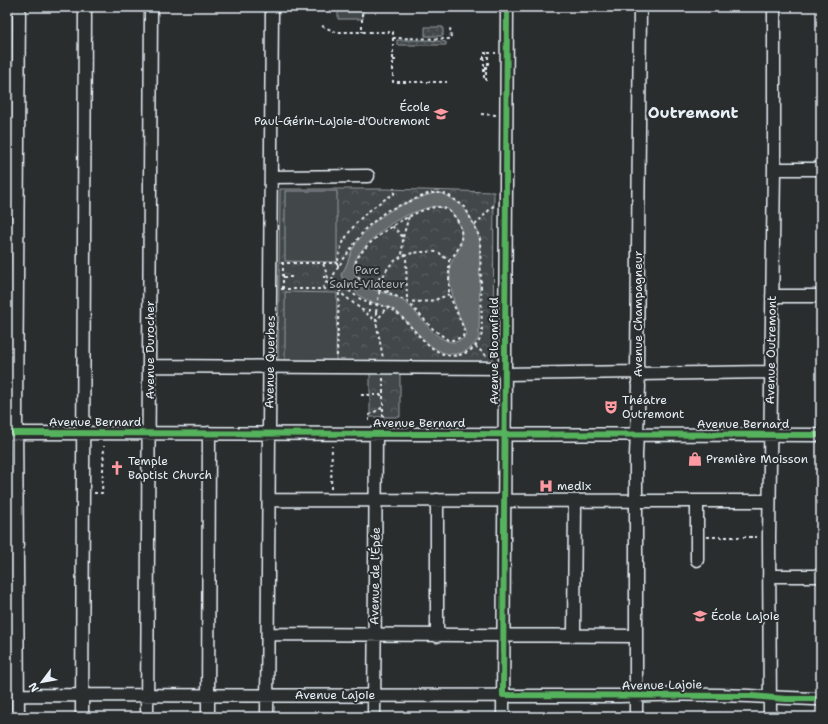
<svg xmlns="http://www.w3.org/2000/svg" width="828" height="724" font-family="'Shantell Sans',sans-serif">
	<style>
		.grass { fill: url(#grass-dots); stroke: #959ca0 }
		.park { fill: url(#park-crowns); stroke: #959ca0 }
		.pitch { fill: #424648; stroke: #959ca0 }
		.water { fill: #63686b; stroke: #989fa3; fill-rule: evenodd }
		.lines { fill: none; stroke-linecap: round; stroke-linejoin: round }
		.minor-casing { stroke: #e8f1f8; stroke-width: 15 }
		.path { stroke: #e8f1f8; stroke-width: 2; stroke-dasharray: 3 3; stroke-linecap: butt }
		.minor { stroke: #2a2d2e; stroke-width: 12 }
		.path-bridge { stroke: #e8f1f8; stroke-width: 2; stroke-dasharray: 3 3; stroke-linecap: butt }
		.cycleway-casing { stroke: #2a2d2e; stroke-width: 8 }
		.cycleway { stroke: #56b35d; stroke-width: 6 }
		.labels { text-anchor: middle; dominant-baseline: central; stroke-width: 4; stroke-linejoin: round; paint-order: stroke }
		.poi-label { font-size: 12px; fill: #e8f1f8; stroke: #2a2d2e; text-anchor: start }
		.park-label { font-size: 12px; fill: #aeb5ba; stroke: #2a2d2e }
		.street-label { font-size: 12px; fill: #e8f1f8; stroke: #2a2d2e }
		.district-label { font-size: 16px; font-weight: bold; fill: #e8f1f8; stroke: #2a2d2e }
	</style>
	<defs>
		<pattern id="grass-dots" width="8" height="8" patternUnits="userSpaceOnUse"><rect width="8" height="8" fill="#424648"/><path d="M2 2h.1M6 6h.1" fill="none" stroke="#5d6163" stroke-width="1.8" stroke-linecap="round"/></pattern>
		<pattern id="park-crowns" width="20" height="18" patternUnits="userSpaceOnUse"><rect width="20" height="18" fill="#424648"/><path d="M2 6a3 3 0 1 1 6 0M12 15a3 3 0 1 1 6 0" fill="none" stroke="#5d6163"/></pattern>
	</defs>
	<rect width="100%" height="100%" fill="#2a2d2e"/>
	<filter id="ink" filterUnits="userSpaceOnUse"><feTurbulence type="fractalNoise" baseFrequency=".025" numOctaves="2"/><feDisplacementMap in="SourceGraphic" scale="8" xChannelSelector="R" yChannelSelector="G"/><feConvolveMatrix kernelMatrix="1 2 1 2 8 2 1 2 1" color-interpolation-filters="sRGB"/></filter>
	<g filter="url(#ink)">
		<path class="grass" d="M425 27H443V36H425Z
			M397 40H429L446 42V45H397Z"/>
		<path class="park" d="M280 189H386L494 192 493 366 278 365Z
			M370 373H400V417H370Z"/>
		<path class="pitch" d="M338 7H363V19H338Z
			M285 191H337V262L285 261Z
			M285 292 337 293 336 363 285 362Z"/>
		<path class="water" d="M440 193C462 200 478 222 480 245L479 337C475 345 469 350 461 353 433 361 415 326 397 312 387 304 374 305 363 298 354 293 349 282 342 278L341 274C347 268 349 255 354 247 369 222 390 208 417 199 425 196 432 193 440 193ZM434 206 448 209 455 216 461 228V245L450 265V283L454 302 466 333 464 338C459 342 453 343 447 341 427 333 419 311 402 300 386 291 357 291 354 268 352 253 385 227 397 220 408 214 422 209 434 206Z"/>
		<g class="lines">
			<defs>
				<path id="minor" d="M774 169H821
					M271 177 368 176
					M772 296H821
					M150 366 504 368
					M504 374 637 372
					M638 374 771 372
					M7 433 821 435
					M269 500 769 501
					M437 500V636
					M697 501V560
					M769 576H821
					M268 634 636 636
					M574 635 575 501
					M18 695 620 696C663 694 707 694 750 696 774 697 797 699 821 699
					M18 717 16 416 19 7
					M82 717 85 7
					M147 717 151 7
					M208 717 209 433
					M267 717 272 7
					M374 717 376 434
					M503 717 507 7
					M636 717V455L639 386 637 372 640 7
					M770 717 769 537 774 169V7"/>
			</defs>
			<use href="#minor" class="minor-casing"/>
			<path class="path" d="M362 7V32
				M445 7V10
				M322 26 336 32H393V38L451 39 450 27
				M393 38V82H447
				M482 59H484V80H486V64H488V53H496
				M484 59V53H488
				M393 60H397
				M481 114 496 115
				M475 225 495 204
				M392 226 403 237 402 256
				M403 237 409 216
				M449 260C458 252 463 241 461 230 459 220 450 208 439 207 419 205 351 247 355 269 358 285 376 289 389 293 395 295 402 300 408 301 423 303 436 301 449 294
				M281 263H338
				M338 267 332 278 337 287 340 286C350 290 357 298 366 302 375 305 384 305 393 310 414 324 435 369 467 352 475 348 480 342 482 333L480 238 465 207 448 195 441 193H430L386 211 365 229 338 267C336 236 369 207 394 194V188
				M283 277H295
				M323 277H328
				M327 282 335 289
				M381 282C391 253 412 251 439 252L442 256 449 260V294L464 329 463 337 453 340H448L433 329 407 301 406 255
				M386 283H406
				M370 287 377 279 382 277 386 283 388 293
				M281 289H335L337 287 342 294 376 321 382 314 386 307
				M283 289V263
				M323 289 328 278 323 263
				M369 303V315
				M376 312V321L383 358
				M475 346 488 357
				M337 356 339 290
				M383 378V416L385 421
				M361 395H383
				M369 421V415L383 407
				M431 421V415
				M331 489 332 446
				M94 493H102L104 446
				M707 537H757"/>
			<use href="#minor" class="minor"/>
			<path class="path-bridge" d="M376 312 381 282"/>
			<defs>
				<path id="cycleway" d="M507 7 503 695 751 696 786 699H821
					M7 433 821 435"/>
			</defs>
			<use href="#cycleway" class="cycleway-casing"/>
			<use href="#cycleway" class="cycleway"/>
		</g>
	</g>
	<defs>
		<symbol id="school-bare" viewBox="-9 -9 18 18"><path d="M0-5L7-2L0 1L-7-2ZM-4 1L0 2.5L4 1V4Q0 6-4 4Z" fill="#ff9aa2" stroke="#2a2d2e" stroke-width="2.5" paint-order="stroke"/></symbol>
		<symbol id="theatre-bare" viewBox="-9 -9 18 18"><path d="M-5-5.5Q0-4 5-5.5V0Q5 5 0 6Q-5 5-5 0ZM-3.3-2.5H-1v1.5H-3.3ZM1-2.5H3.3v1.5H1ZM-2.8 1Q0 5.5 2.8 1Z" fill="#ff9aa2" stroke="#2a2d2e" stroke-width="2.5" paint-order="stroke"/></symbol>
		<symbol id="shop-bare" viewBox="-9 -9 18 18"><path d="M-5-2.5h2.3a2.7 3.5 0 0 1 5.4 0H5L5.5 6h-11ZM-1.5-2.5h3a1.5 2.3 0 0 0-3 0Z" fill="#ff9aa2" stroke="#2a2d2e" stroke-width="2.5" paint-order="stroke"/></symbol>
		<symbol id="church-bare" viewBox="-9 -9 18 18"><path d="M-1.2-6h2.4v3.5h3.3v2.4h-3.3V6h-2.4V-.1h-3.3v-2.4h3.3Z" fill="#ff9aa2" stroke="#2a2d2e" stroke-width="2.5" paint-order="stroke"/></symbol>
		<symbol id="hospital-bare" viewBox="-9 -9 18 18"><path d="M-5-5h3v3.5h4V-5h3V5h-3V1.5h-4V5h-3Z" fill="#ff9aa2" stroke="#2a2d2e" stroke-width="2.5" paint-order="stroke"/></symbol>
	</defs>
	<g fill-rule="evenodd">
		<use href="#school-bare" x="431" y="104" width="20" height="20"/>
		<use href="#theatre-bare" x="601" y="397" width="20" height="20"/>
		<use href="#shop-bare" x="685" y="449" width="20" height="20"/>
		<use href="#church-bare" x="107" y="458" width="20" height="20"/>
		<use href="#hospital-bare" x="536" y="476" width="20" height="20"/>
		<use href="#school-bare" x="690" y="606" width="20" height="20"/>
	</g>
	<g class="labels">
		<g class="poi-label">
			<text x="430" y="107" text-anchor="end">École<tspan x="430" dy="14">Paul-Gérin-Lajoie-d'Outremont</tspan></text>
			<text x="622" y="400">Théatre<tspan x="622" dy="14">Outremont</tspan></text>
			<text x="706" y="459">Première Moisson</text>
			<text x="128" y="461">Temple<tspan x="128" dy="14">Baptist Church</tspan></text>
			<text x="557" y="486">medix</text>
			<text x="711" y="616">École Lajoie</text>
		</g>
		<g class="park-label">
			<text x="367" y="270">Parc<tspan x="367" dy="14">Saint-Viateur</tspan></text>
		</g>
		<g class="street-label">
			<text transform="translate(638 314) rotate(-90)">Avenue Champagneur</text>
			<text transform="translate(150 350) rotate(-90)">Avenue Durocher</text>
			<text transform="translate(771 350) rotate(-89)">Avenue Outremont</text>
			<text transform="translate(494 351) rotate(-90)">Avenue Bloomfield</text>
			<text transform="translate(270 362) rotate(-89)">Avenue Querbes</text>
			<text x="95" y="422">Avenue Bernard</text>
			<text x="419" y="423">Avenue Bernard</text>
			<text x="743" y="424">Avenue Bernard</text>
			<text transform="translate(375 576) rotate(-89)">Avenue de l'Épée</text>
			<text transform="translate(662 685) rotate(-1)">Avenue Lajoie</text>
			<text x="335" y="695">Avenue Lajoie</text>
		</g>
		<g class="district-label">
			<text x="693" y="112">Outremont</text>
		</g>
	</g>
	<rect width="828" height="724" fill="none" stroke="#2a2d2e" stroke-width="24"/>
	<rect x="12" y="12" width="804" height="700" fill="none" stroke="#e8f1f8" stroke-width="1.5" filter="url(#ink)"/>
	<g transform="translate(42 682) rotate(238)" stroke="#2a2d2e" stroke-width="3" paint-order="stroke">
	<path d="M0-3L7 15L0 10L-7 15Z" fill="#e8f1f8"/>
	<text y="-6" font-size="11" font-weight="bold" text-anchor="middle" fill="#e8f1f8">N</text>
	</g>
</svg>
